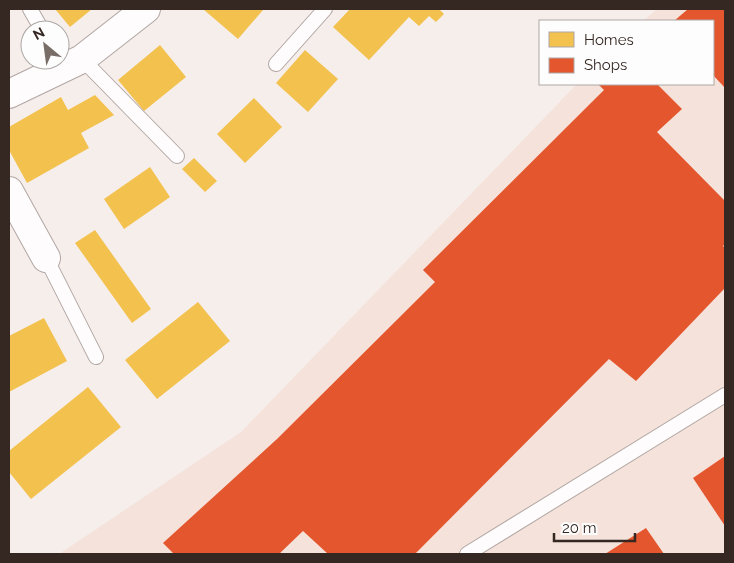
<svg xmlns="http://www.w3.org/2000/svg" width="734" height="563" font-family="Raleway,sans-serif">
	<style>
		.built { fill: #f5e3db }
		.homes { fill: #f2c14e }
		.shops { fill: #e4572e }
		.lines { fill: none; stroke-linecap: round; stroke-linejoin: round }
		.lane-casing { stroke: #b1a6a3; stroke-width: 16 }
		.street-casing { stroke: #b1a6a3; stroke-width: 30 }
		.lane { stroke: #fefcfc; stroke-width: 14 }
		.street { stroke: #fefcfc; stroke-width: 28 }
	</style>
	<rect width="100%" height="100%" fill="#f6eeeb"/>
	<path class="built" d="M657 9H725V554H59L241 432 577 84H713V21H643Z"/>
	<path class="homes" d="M55 9H92L70 27Z
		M203 9H262L263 10 238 39Z
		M350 9H439L444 14 436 22 429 16 419 26 409 17 369 60 333 27Z
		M160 45 186 77 144 111 118 80Z
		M305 50 338 79 308 112 276 83Z
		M95 95 114 115 81 133 89 148 27 183 9 150V127L61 97 68 110Z
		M254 98 282 127 245 163 217 134Z
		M194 158 217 181 205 192 182 169Z
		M150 167 170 197 124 229 104 199Z
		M95 230 151 309 132 323 75 243Z
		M198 302 230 341 157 399 125 360Z
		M44 318 67 361 9 392V336Z
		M88 387 121 427 31 499 9 472V451Z"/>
	<path class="shops" d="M688 9H725V88L713 75V21H674Z
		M598 84H657L682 109 657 132 725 201V244L723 246 725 248V288L636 381 609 359 415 554H328L303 531 279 554H174L163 543 277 439 435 282 423 270 604 90Z
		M725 456V526L693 478Z
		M646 528 664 554H605Z"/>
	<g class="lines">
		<defs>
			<path id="lane" d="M30 9 42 30
				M82 59 177 156
				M276 64 325 9
				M46 258 96 357
				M467 554 725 395"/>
			<path id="street" d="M9 94 82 59 146 9
				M9 191 46 258"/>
		</defs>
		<use href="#lane" class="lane-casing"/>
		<use href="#street" class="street-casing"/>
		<use href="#lane" class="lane"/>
		<use href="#street" class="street"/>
	</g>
	<rect width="734" height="563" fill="none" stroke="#352721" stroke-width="20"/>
	<rect x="539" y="20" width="175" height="65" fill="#fdfdfd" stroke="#ada7a5"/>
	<rect x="549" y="32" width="25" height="15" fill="#f2c14e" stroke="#ada7a5"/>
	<text x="584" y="45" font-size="15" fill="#352721">Homes</text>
	<rect x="549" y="58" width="25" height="15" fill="#e4572e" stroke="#ada7a5"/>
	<text x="584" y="70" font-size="15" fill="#352721">Shops</text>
	<g transform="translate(45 45) rotate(331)"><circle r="24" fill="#fdfdfd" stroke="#ada7a5"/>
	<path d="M0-4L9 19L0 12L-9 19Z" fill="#796d68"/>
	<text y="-8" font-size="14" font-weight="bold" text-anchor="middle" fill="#352721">N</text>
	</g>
	<path d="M554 533v8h81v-8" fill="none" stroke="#352721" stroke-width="2.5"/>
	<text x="562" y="533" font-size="15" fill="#352721" stroke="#fdfdfd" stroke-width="4" paint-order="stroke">20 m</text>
</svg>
